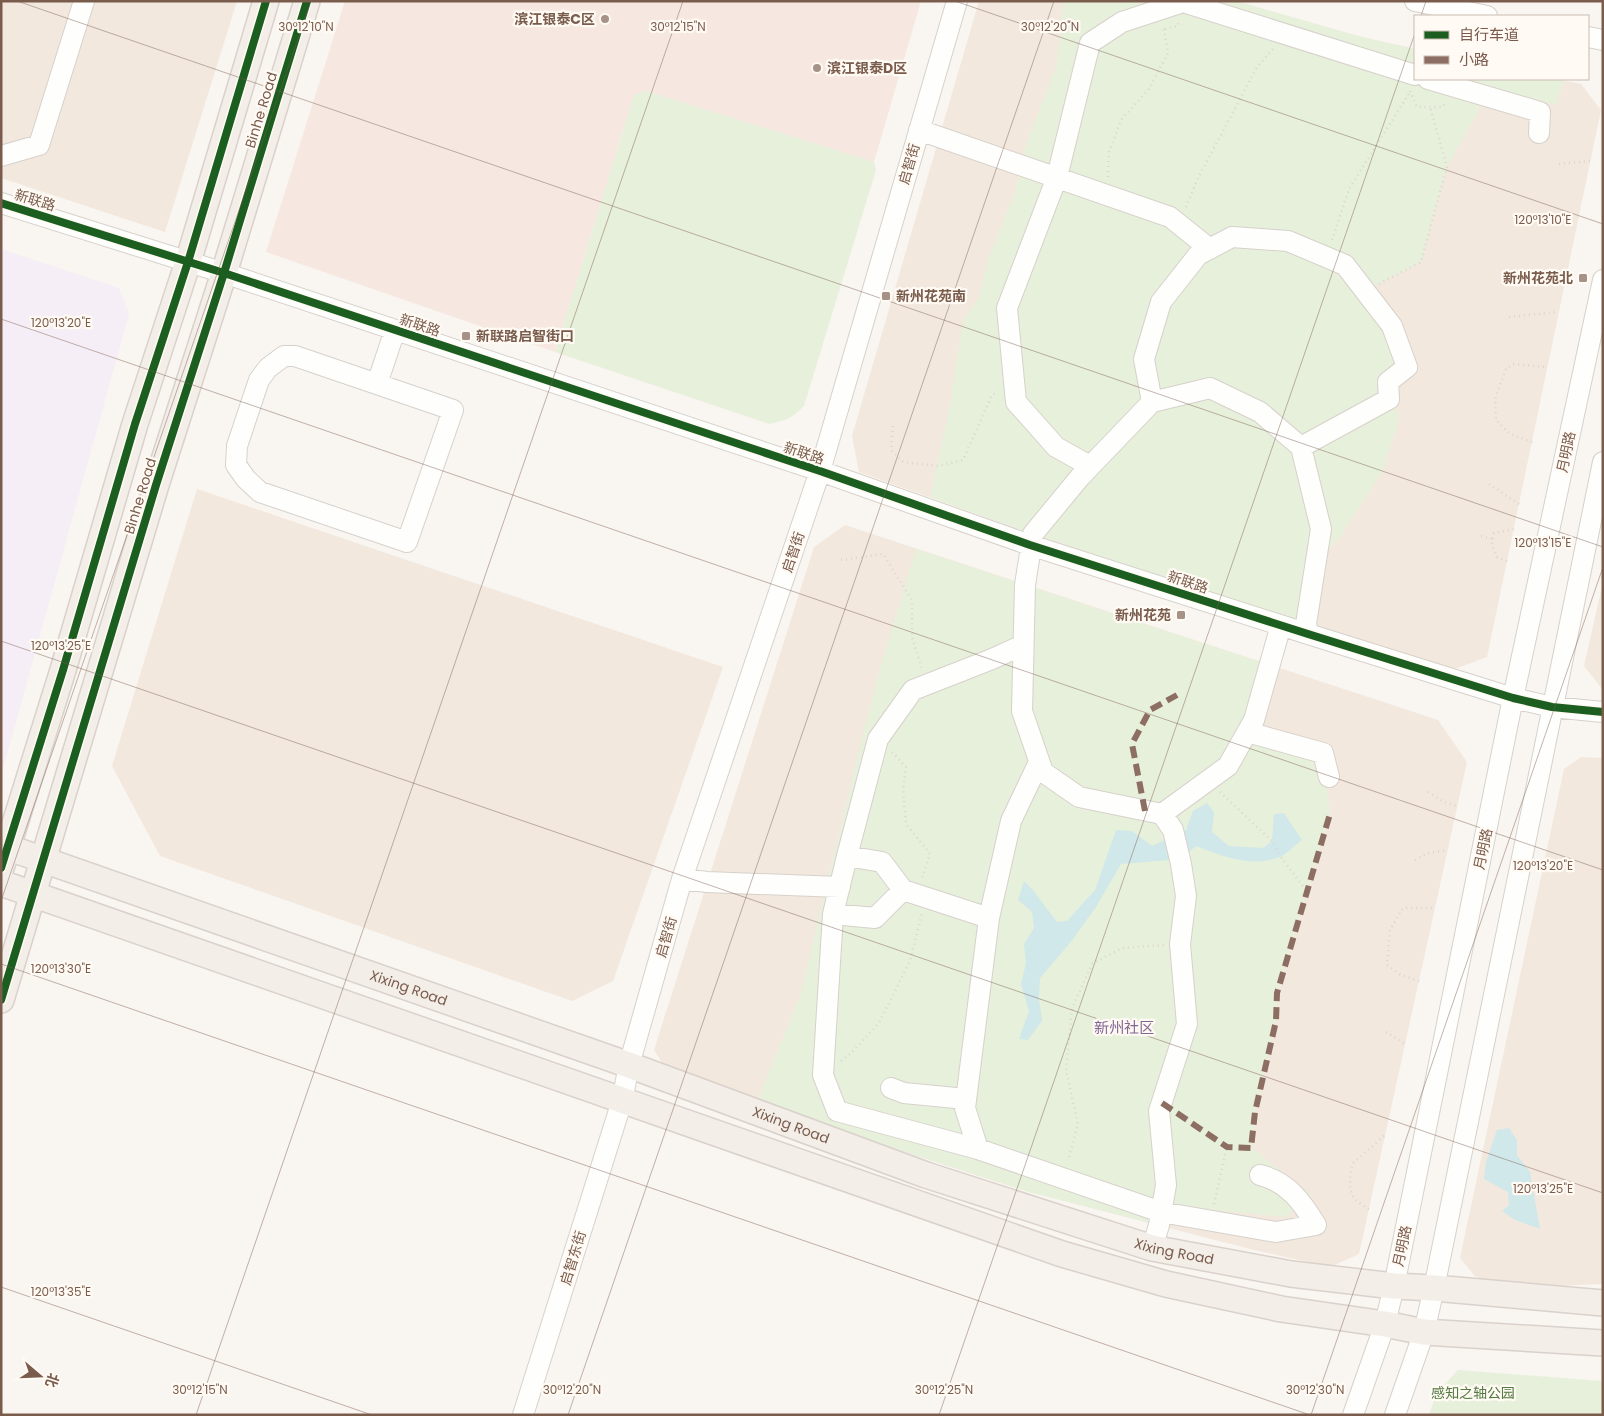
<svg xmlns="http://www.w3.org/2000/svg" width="1604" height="1416" font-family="Poppins,'Noto Sans SC',sans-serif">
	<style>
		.residential { fill: #f2e8de }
		.commercial { fill: #f6e8e1 }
		.education { fill: #f6eef6 }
		.green { fill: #e7f0db }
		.water { fill: #d0e8ea }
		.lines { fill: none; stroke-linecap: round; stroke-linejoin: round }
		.minor-casing { stroke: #d7d1cb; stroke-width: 22 }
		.major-casing { stroke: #dad1cc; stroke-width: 28 }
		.path { stroke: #dcd5d0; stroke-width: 2.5; stroke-dasharray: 1 4; stroke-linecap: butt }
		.minor { stroke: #fefefd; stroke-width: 20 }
		.major { stroke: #f3eee8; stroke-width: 25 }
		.quiet { stroke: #8d6e63; stroke-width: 6; stroke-dasharray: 12 6; stroke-linecap: butt }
		.cycleway-casing { stroke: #fffaf3; stroke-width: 11 }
		.cycleway { stroke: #1b5e20; stroke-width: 8 }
		.ticks { fill: none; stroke: #7a5c4d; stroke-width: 1; stroke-opacity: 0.45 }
		.poi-dot { fill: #a69286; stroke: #fffaf3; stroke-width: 2 }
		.labels { text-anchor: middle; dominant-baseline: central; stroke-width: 4.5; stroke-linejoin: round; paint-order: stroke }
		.poi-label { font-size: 14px; font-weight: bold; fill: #7a5c4d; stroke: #fffaf3; text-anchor: end }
		.street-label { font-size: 14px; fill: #7a5c4d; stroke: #fffaf3 }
		.park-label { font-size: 14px; fill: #537a41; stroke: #fffaf3 }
		.neighbourhood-label { font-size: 15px; fill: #846695; stroke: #fffaf3 }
		.ticks-label { font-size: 12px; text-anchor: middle; fill: #7a5c4d; stroke: #fffaf3; stroke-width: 4.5; stroke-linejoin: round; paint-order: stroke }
	</style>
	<rect width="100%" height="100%" fill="#f9f5f0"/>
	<path class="residential" d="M1 1H237L165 232 1 178Z
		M979 1H1235L1349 34 1415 49V79H1555L1581 84 1601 110 1487 657 1449 671 1033 534 859 472 852 436Z
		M197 489 723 667 613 981 572 1001 160 856 112 766Z
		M845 525 1438 720 1467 762 1359 1254 1330 1267 1254 1250 1029 1192 671 1077 654 1050 814 547Z
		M1603 582V690L1584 666Z
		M1581 757 1603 758V1284L1498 1288 1475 1276 1460 1258 1564 769Z"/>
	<path class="commercial" d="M345 1H921L874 162 646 91 634 95 555 352 266 252Z"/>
	<path class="education" d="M1 249 119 288 129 314 1 776Z"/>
	<path class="green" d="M1064 1H1236L1362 37 1415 49V79H1555L1564 81 1556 105 1483 85 1479 110 1447 167 1421 262 1365 291 1407 367 1389 399 1400 417 1383 470 1339 539 1316 562 1306 624 1033 534 930 497 950 405 963 320 978 300 989 258 1016 189 1024 150 1056 67Z
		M646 91 874 162 876 170 804 406C792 418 785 421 769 424L555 352 634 95Z
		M916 549 1269 665 1248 732 1323 753 1330 814 1277 993 1276 1021 1255 1112 1252 1148 1311 1195 1286 1217 1194 1208 1159 1225 1029 1192 756 1104 800 996 867 717 883 658Z
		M1458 1370 1603 1381V1415H1429L1436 1394Z"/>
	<path class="water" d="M1207 803 1214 812 1212 832 1229 846 1263 848 1272 841 1274 814 1284 813 1302 840C1295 845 1287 854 1280 857 1252 868 1222 856 1196 846L1181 859 1121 864 1096 907 1070 943 1040 978 1039 998 1042 1021 1028 1040 1019 1039 1029 1011 1021 984 1026 963 1024 944 1034 928 1032 912 1018 900 1024 881 1032 889 1057 922 1067 921 1095 890 1116 830 1132 831 1152 846 1186 830 1193 811Z
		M1509 1128 1517 1140V1155L1530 1172 1540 1229 1515 1220 1502 1211 1509 1205 1508 1192 1484 1179 1486 1162 1497 1130Z"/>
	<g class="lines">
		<defs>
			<path id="minor" d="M1415 1 1487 16
				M1588 37 1603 40
				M1428 79 1540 112 1539 133
				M919 130 1170 217 1210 249
				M1 156 39 145 84 1
				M1 203 224 273 820 471 1030 545 1308 634 1513 698 1552 707 1603 712
				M284 356H295L453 410 407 542 260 492 246 479 236 465 237 446 259 380 268 368Z
				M377 384 395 330
				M1152 402 1144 359 1161 302 1198 255 1232 237 1288 241 1345 265 1392 326 1407 367 1388 382 1389 399 1301 447
				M1090 466 1056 447 1016 402 1007 308 1057 177 1090 43 1122 22 1183 2 1415 75
				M1281 625 1254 720 1228 766 1162 814 1079 797 1043 772 1022 711 1025 585 1033 534 1080 477 1152 402 1210 388 1260 412 1301 447 1321 529 1306 624 1308 634
				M1247 732 1323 753 1329 777
				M1039 762 1011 821 989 918 965 1108 978 1149 1161 1212 1276 1232 1316 1225C1302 1202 1288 1182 1260 1175
				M847 856 882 862 903 890 989 918
				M682 879 707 882 840 887
				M833 914 875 918 903 890
				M891 1088 904 1093 966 1099
				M978 1149 837 1111 823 1075 833 914 847 856 878 739 913 690 992 659 1023 645
				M1152 1248 1159 1225 1166 1185 1159 1111 1187 1024 1180 944 1186 896 1181 864 1173 830 1162 814
				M523 1415 622 1101 629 1065 682 879 820 471 957 1
				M1353 1415 1385 1324 1394 1286 1513 698 1603 280
				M1395 1415 1424 1332 1434 1288 1603 462"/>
			<g id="major">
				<path id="s1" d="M1 845 629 1065 926 1175 1152 1248 1291 1274 1394 1286 1434 1288 1603 1303"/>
				<path d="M1 868 63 670 135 424 188 262 266 1"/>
				<path d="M1 883 1062 1254 1166 1284 1281 1309 1385 1324 1424 1332 1603 1343"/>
				<path d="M1 1000 156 485 224 273 307 1"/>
			</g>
		</defs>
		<use href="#minor" class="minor-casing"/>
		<use href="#major" class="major-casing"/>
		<path class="path" d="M1165 29 1178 26 1179 20
			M1410 91 1417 107H1442L1445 103
			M1559 164 1590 161
			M1108 177 1109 152 1121 120 1149 89 1168 53 1164 29
			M1186 207 1198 178 1257 67 1274 48
			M1332 240 1349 189 1410 92
			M1379 284 1421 262 1447 167 1430 107
			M1509 317 1558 312
			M893 426 891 450 903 462 937 466 963 460 991 397 997 391
			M1532 442 1510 434 1496 420 1495 399 1506 369 1513 364 1547 367
			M1489 484 1519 504
			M1481 536 1493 539
			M841 560 883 554 912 600V637L922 669
			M1507 561 1497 557 1492 544 1494 533 1514 529
			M892 752 906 767 903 791 906 824 930 854 922 878
			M1220 792 1272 841 1281 857 1307 892
			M1428 792 1444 802 1457 806
			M1415 860 1428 853 1447 850
			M1419 981 1401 975 1387 965 1390 930 1403 908H1435
			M1386 1032 1405 1044
			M841 1061 850 1054 879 1023 910 961 922 913
			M1069 1157 1078 1124 1066 1070 1072 1008 1092 964 1122 948 1164 945
			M1214 1204 1227 1147
			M1369 1209C1345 1196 1350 1188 1352 1164L1385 1135"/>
		<use href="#minor" class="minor"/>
		<use href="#major" class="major"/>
		<path class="quiet" d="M1145 811 1132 744 1150 710 1177 695
			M1162 1103 1227 1147 1251 1148 1255 1112 1276 1021 1277 993 1330 814"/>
		<defs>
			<path id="cycleway" d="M1 203 224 273 820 471 1030 545 1308 634 1513 698 1552 707 1603 712
				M1 868 63 670 135 424 188 262 266 1
				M1 1000 156 485 224 273 307 1"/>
		</defs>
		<use href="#cycleway" class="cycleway-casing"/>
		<use href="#cycleway" class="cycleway"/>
	</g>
	<path class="ticks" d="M17 1 1603 547M955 1 1603 224M1421 16 1426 1M1 319 1603 870M1 641 1603 1193M1 901 311 1M1 964 1310 1415M1 1287 372 1415M196 1415 683 1M568 1415 1054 1M939 1415 1415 33M1311 1415 1603 567"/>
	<g class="poi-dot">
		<circle cx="605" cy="19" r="5"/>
		<circle cx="817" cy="68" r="5"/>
		<rect x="1578" y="273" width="10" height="10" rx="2.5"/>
		<rect x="881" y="291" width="10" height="10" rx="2.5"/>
		<rect x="461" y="331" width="10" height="10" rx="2.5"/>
		<rect x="1176" y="610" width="10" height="10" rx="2.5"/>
	</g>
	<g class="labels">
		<g class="poi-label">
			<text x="595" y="19">滨江银泰C区</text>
			<text x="827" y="68" text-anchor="start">滨江银泰D区</text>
			<text x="1573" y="278">新州花苑北</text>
			<text x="896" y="296" text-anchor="start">新州花苑南</text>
			<text x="476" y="336" text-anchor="start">新联路启智街口</text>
			<text x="1171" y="615">新州花苑</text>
		</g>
		<g class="street-label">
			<text transform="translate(261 110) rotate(-73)">Binhe Road</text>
			<text transform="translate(909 164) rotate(-74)">启智街</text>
			<text transform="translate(35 200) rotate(17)">新联路</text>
			<text transform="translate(420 325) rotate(18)">新联路</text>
			<text transform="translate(1566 452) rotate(-78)">月明路</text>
			<text transform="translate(804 453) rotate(18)">新联路</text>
			<text transform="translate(140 496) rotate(-73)">Binhe Road</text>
			<text transform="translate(793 552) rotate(-71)">启智街</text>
			<text transform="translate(1188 582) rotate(18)">新联路</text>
			<text transform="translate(1483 849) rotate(-78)">月明路</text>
			<text transform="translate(666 937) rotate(-74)">启智街</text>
			<text stroke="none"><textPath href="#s1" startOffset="432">Xixing Road</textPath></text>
			<text stroke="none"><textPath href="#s1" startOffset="838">Xixing Road</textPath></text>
			<text transform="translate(1402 1246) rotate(-78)">月明路</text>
			<text stroke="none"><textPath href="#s1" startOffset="1242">Xixing Road</textPath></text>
			<text transform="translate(573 1258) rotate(-73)">启智东街</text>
		</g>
		<g class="park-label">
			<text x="1473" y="1393">感知之轴公园</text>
		</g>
		<g class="neighbourhood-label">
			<text x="1124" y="1027">新州社区</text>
		</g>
	</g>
	<g class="ticks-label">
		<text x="678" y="31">30°12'15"N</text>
		<text x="1050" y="31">30°12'20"N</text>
		<text x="306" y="31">30°12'10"N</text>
		<text x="1543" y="224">120°13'10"E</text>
		<text x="61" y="327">120°13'20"E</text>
		<text x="1543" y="547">120°13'15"E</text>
		<text x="61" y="650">120°13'25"E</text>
		<text x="1543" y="870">120°13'20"E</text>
		<text x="61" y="973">120°13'30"E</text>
		<text x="1543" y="1193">120°13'25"E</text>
		<text x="61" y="1296">120°13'35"E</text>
		<text x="200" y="1394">30°12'15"N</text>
		<text x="572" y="1394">30°12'20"N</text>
		<text x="944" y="1394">30°12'25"N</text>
		<text x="1315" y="1394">30°12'30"N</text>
	</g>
	<rect width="1604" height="1416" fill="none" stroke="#7a5c4d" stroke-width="5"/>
	<rect x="1414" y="15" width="175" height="65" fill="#fffaf3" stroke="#cabbb1"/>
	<rect x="1424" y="31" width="25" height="8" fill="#1b5e20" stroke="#cabbb1"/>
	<text x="1459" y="40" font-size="15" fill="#7a5c4d">自行车道</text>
	<rect x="1424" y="56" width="25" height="8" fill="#8d6e63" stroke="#cabbb1"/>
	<text x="1459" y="65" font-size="15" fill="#7a5c4d">小路</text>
	<g transform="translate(40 1376) rotate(109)" stroke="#fffaf3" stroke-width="4" paint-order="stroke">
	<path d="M0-4L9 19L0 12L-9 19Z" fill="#7a5c4d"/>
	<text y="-8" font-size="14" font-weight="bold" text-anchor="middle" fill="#7a5c4d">北</text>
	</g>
</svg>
